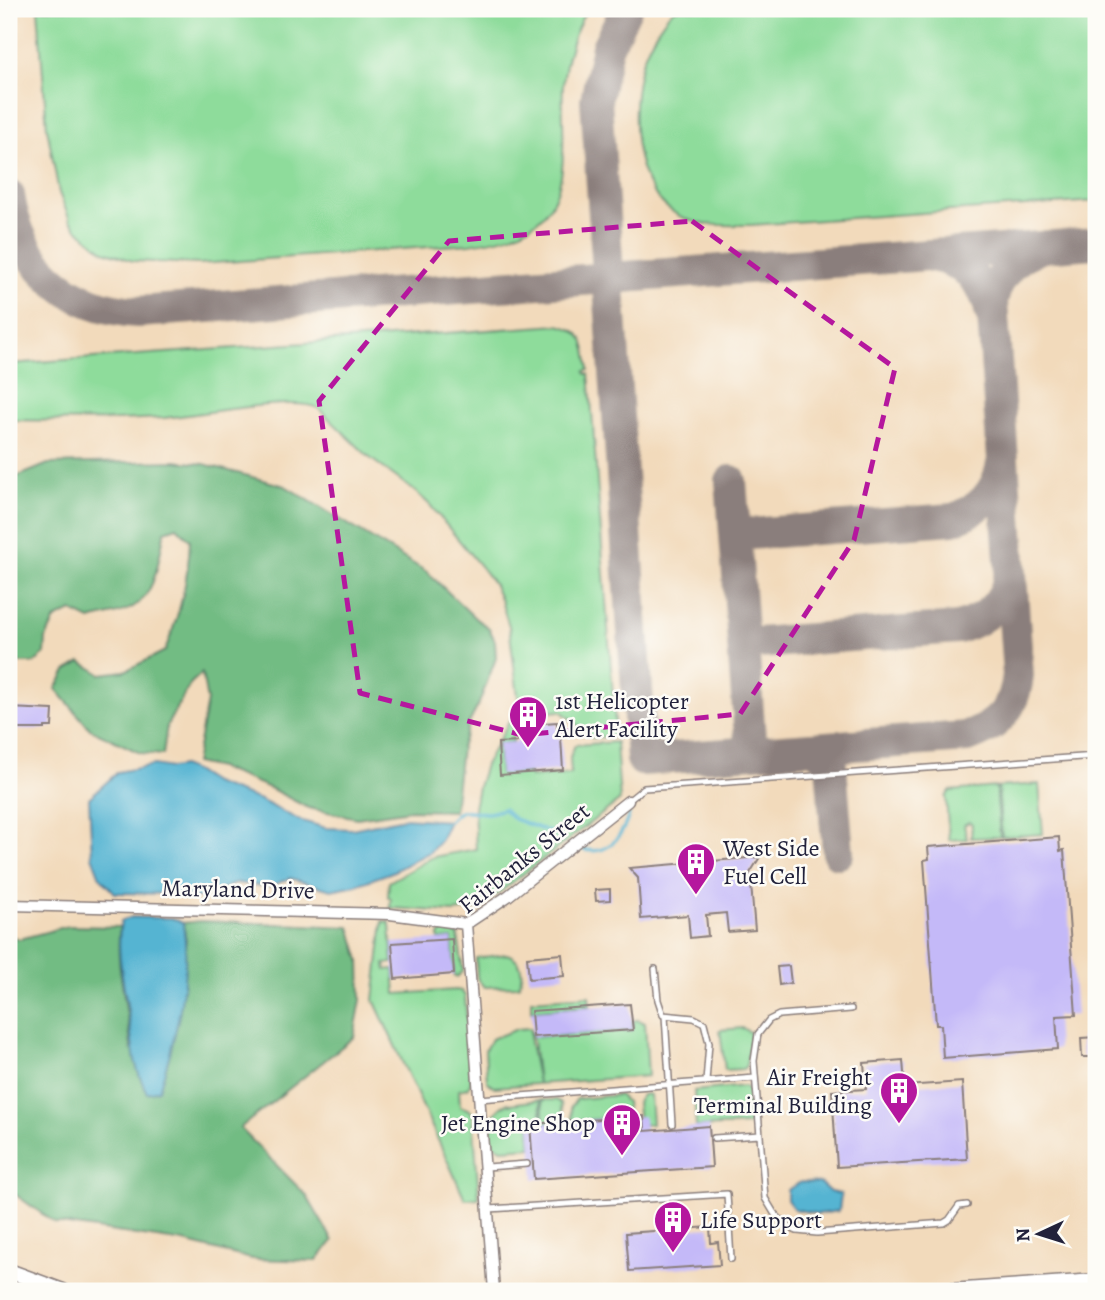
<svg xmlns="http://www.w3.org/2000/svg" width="1105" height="1300" font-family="Alegreya,serif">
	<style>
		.green { fill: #8edc9b; stroke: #587f6b; stroke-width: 2 }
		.forest { fill: #72bc83; stroke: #4a6f5f; stroke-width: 2 }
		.water { fill: #54b4d2; stroke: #3b6b86; stroke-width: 2 }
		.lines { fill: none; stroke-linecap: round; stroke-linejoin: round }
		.stream { stroke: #54b4d2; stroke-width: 3.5 }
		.taxiway { stroke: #8a7e7b; stroke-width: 32 }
		.building { fill: #c4b9f8 }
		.service-casing { stroke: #8a7e7b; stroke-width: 8 }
		.minor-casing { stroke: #8a7e7b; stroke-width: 13 }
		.tertiary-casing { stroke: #8a7e7b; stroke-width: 17 }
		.service { stroke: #fff; stroke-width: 5 }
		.minor { stroke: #fff; stroke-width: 10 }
		.tertiary { stroke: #fff; stroke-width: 14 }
		.marked { fill: none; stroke: #b5179e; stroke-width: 5; stroke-dasharray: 14 9; stroke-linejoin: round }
		.labels { text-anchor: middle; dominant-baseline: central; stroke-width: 5; stroke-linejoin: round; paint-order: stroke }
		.poi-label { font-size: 24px; fill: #22223b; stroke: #fdfcf7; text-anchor: start }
		.street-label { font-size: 24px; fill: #22223b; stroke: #fdfcf7 }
	</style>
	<rect width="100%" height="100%" fill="#fdfcf7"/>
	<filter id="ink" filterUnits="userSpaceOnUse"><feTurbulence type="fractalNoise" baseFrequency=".0143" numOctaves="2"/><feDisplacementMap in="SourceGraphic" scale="14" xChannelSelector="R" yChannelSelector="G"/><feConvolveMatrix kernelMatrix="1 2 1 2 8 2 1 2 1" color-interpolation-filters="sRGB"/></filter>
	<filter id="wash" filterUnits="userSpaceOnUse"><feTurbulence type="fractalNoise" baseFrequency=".00686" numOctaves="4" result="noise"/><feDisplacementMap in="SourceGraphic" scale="28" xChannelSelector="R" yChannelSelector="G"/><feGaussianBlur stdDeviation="1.57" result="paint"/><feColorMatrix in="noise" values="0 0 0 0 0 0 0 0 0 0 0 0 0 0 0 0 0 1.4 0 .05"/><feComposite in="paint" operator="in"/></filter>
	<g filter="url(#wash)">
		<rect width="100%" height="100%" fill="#f2dabb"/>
		<path class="green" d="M38 9H587C574 31 565 60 563 85 560 129 575 192 536 222 516 237 494 240 470 244L199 264 133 261 102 250 77 229 70 220 59 193 47 128Z
			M674 9H1096V201L751 225C724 225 696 228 673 212 630 183 629 108 642 63 648 44 660 23 674 9Z
			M559 325C586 331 586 346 589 370L585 371 586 374H589L590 385 616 736 592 738 561 711 516 714 513 717V742L498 744 500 774 529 773 530 777 571 774 570 757 575 745 616 742 620 800 478 909 454 912 390 908 391 898 388 897 389 882 433 857 476 849 474 808 478 787 485 765 519 704 509 626 501 601 493 583 481 567 430 505 416 492 370 458 318 408C293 396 198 415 164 418 112 421 61 421 9 420V364Z
			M1039 784 1043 834 1002 837 998 787Z
			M996 787 1000 837 971 838 972 824 969 822 964 825 967 839 949 840 946 797 950 791Z
			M383 921 389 922 390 925 393 963 385 964 386 970 394 969 396 994 456 990 461 991 465 996 471 1081 468 1088 459 1090 460 1106 470 1110 473 1115 479 1198 465 1199 374 1000Z
			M445 930 458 935 463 971 457 977 454 976 452 939 439 940V935Z
			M507 954C522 959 524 972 519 986L484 987 477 978 476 958Z
			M589 996 590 1006 531 1011V1000Z
			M637 1020 645 1023 648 1076 494 1087 487 1081 485 1050 491 1039 517 1029 530 1028V1043L538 1083 532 1032 534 1037 632 1030 634 1025 631 1021Z
			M743 1028 751 1033 746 1066 743 1069 725 1070 720 1030Z
			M745 1086C753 1094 754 1116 749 1125L696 1127 694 1091Z
			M648 1094 650 1095 652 1124 639 1125 637 1102 642 1095Z
			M619 1095 626 1102 627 1114 616 1118 572 1121 571 1107 577 1099Z
			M540 1100 542 1122 530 1124 531 1147 502 1149 493 1144C489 1125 490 1112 508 1103L510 1104Z
			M542 1100H556L561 1103 564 1119 544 1123Z"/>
		<path class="forest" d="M175 461 204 464 285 486 427 572 476 619 489 628 495 641 496 658 478 706 469 723 461 748 454 811 410 810 357 818 308 808 270 788 219 768 195 763 207 701 202 673 191 683 167 725 163 755 140 753 90 729 56 689 66 671 81 662 101 674 125 671 165 651C180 612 188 583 190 540L177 527 165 531C158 557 158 592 133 607 122 614 103 616 90 620L72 611 55 619 46 638 45 654 34 663H9V476H19L48 464Z
			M201 921 350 927 360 960 361 1000 354 1037 240 1128 306 1195 333 1241 316 1261 252 1259 184 1242 55 1223 9 1190V936L20 939 68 926 120 927C114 965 129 1010 131 1049L180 1002 186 940 183 923Z"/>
		<path class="water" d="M154 765 171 768 182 766 194 771 213 783 260 800 299 820 326 828 352 829 404 818 449 821 440 841 430 852 392 872 356 885 331 890 290 878 269 887 237 883 198 898 177 894 115 893 100 877 92 856 89 798 118 772Z
			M132 917 172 918 183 923C192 976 175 1041 159 1090L147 1093C133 1066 133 1048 129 1019 125 986 115 954 121 921Z
			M801 1182 820 1183 830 1192 841 1194 839 1211 818 1214 794 1209 787 1200V1190Z"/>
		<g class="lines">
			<path class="stream" d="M449 821C463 804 469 813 487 813 493 813 498 810 504 809L514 819 558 835
				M582 849C607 857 622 837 629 815"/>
			<path class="taxiway" d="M626 9 607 47 596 100 642 760 967 737C998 727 1015 707 1018 675L992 302C998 273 1018 254 1046 246
				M9 195C19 264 68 308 138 312L1096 243
				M931 256C963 261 985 282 991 314
				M731 481 751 752
				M735 535 953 519C980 510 997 492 1002 464
				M743 644 958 628C986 620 1005 602 1010 574
				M808 748 821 752 831 765 838 853"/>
		</g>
		<g id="blocks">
			<path class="building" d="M9 708 53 710 52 727H45V729H12L13 722 9 721Z
				M557 722V738H561L563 770 500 775 498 743 517 742V734H530V724Z
				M1059 837 1060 851 1064 850 1076 1015 1056 1016 1058 1049 943 1058 941 1025H936L924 860 929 859 928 847Z
				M760 857 750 873 755 930 728 932 726 913 706 915 708 936 690 938 688 915 641 919 638 878 629 868Z
				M610 889V900L596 901 595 890Z
				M452 939 454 974 395 979 392 943Z
				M562 954 564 976 529 979 527 957Z
				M789 966 791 983 779 985 777 967Z
				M630 1004 633 1030 533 1037 531 1011Z
				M1096 1037V1057H1082L1081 1038Z
				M903 1060 905 1086 962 1082 967 1159 837 1167 832 1091 866 1089 864 1063Z
				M644 1116 645 1131 709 1126 712 1167 534 1179 530 1124Z
				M710 1227 711 1243 718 1242 720 1265 629 1271 626 1233Z"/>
		</g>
	</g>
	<g filter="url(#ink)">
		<use href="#blocks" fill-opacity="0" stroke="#8a7e7b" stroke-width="2"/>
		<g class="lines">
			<defs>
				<path id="service" d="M628 801 644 788 1096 756
					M655 969 658 1000 663 1015 694 1018 704 1023 709 1043 706 1082
					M851 1009 779 1015 769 1020 758 1034 754 1061 765 1198 774 1213 788 1227 797 1231 817 1233 944 1223 949 1220 959 1206 967 1205
					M665 1016 672 1124
					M479 1099 755 1078
					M714 1138 760 1135
					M486 1167 527 1164
					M489 1209 727 1194 731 1259"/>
				<path id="minor" d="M9 905 390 914 466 924
					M494 1291 466 924 508 896 628 801"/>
				<path id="tertiary" d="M9 1271 63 1291
					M950 1291 1096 1281"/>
			</defs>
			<use href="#service" class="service-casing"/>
			<use href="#minor" class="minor-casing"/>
			<use href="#tertiary" class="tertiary-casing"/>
			<use href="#service" class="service"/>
			<use href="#minor" class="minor"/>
			<use href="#tertiary" class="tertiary"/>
		</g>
	</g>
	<path class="marked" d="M692 221 895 368 854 540 740 714 522 735 360 693 319 401 449 241Z"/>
	<defs>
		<symbol id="building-pin" viewBox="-11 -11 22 30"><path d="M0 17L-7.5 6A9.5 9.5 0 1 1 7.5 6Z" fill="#b5179e" stroke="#fdfcf7"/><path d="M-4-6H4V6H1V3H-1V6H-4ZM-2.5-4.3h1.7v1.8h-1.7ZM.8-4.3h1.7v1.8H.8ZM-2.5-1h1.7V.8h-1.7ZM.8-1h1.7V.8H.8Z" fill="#fff"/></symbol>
	</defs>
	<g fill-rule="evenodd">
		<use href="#building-pin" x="506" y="693" width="44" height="60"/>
		<use href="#building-pin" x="674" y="840" width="44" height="60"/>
		<use href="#building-pin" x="877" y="1069" width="44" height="60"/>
		<use href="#building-pin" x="600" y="1101" width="44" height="60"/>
		<use href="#building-pin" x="651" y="1198" width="44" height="60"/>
	</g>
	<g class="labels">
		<g class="poi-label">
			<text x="555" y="701">1st Helicopter<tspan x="555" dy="28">Alert Facility</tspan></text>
			<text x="723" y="848">West Side<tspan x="723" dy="28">Fuel Cell</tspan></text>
			<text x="872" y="1077" text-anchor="end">Air Freight<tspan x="872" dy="28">Terminal Building</tspan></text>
			<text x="595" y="1123" text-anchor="end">Jet Engine Shop</text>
			<text x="700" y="1220">Life Support</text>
		</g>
		<g class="street-label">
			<text transform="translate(524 858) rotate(-39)">Fairbanks Street</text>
			<text transform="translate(238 889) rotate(1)">Maryland Drive</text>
		</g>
	</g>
	<rect width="1105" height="1300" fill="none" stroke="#fdfcf7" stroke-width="35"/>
	<g transform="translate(1039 1234) rotate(266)" stroke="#fdfcf7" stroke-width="5" paint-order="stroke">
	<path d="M0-5L12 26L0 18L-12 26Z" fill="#22223b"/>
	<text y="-10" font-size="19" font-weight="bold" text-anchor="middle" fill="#22223b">N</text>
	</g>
</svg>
